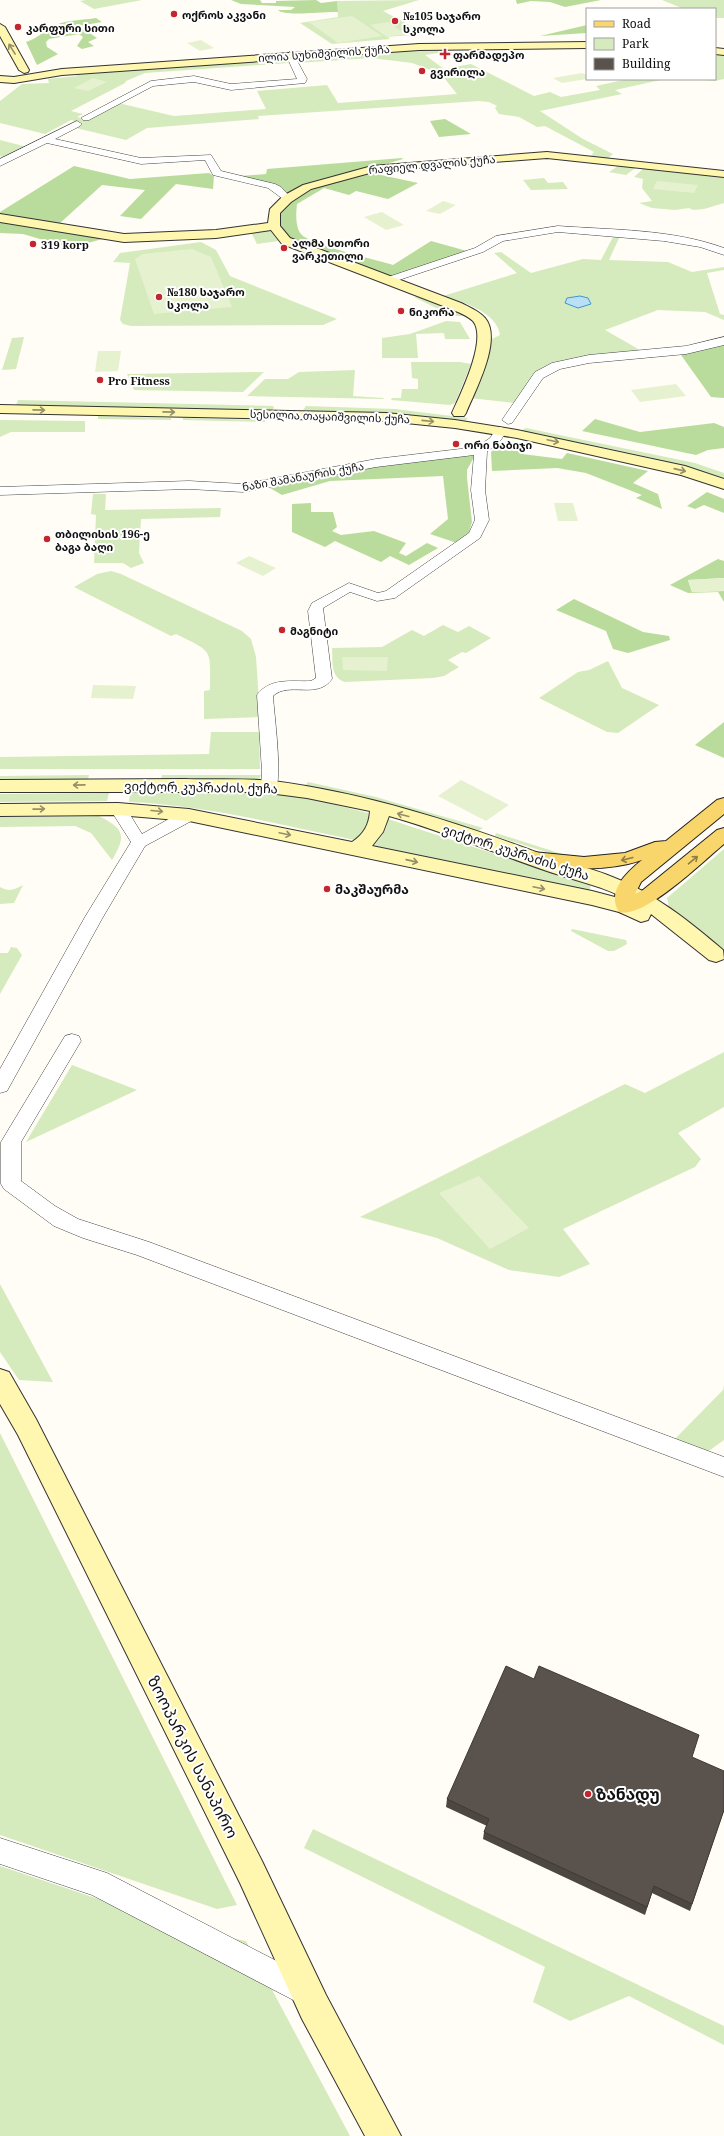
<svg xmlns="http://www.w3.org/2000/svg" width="724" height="2136" font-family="'Noto Serif','Noto Sans Georgian',serif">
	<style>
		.green { fill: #d5ebbd }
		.forest { fill: #b9dc9c }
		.pitch { fill: #e6f2cf }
		.water { fill: #b9e0f7; stroke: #3f96cf }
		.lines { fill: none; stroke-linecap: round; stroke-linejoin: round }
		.street-casing { stroke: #444; stroke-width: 1 }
		.secondary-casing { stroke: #333; stroke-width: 2 }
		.primary-casing { stroke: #222; stroke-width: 2 }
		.street { fill: #fff; fill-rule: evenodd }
		.secondary { fill: #fff6b0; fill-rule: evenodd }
		.primary { fill: #f9d66b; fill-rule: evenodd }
		.wall { fill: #4d4742 }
		.building { fill: #5a524d; stroke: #3f3936 }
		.oneway { stroke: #948f68 }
		.oneway2 { stroke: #917d42 }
		.poi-dot { fill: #c4262e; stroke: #fff; stroke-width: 1.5 }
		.labels { text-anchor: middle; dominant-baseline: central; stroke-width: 4; stroke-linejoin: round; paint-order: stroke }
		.far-poi-label { font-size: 11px; font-weight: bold; fill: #111; stroke: #fff; text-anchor: start }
		.far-street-label { font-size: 11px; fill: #111; stroke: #fff }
		.street-label { font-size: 13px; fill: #111; stroke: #fff }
		.poi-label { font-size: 13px; font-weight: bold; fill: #111; stroke: #fff; text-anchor: start }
		.near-street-label { font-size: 16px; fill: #111; stroke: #fff }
		.near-poi-label { font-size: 16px; font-weight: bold; fill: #111; stroke: #fff; text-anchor: start }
	</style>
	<rect width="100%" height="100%" fill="#fffdf5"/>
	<path class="green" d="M86 0H142L94 9 80 1Z
		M419 0 383 11 424 33C412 36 401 35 388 37L390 39 332 44 300 23 338 17 337 1Z
		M662 0H724V18H715V9H684Z
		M423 49H446L450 51 425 55 444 69 471 64 534 96 550 92 561 97 600 90 596 86 628 79H665L615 90 622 94 540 111 583 139 613 154 607 159 590 157 594 152 545 126 537 127 519 117 499 114 495 108 497 106 489 102 479 101 258 116 259 119 147 128 126 140 76 128 83 123 71 120 45 134 0 123V101L22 84 49 83 48 79 77 76 76 73 283 59 289 63 145 73 126 81 125 83 71 111 83 114 77 117 86 119 118 103 174 116 266 109 257 91 327 85 338 103 457 94 441 74 412 63 371 58 297 63 295 59Z
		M715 54 724 55V79L715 81 691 79H715Z
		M0 140 27 147 6 158 0 156Z
		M621 164 638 166 626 175 609 172Z
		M645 167 724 176V203L704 209 693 210 689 208 675 210 652 208 639 203 652 201 642 188 643 179 634 177Z
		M544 178 548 183 563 182 568 189 531 190 523 180Z
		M266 230 274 233 278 241 257 244 251 232Z
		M614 235 620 236 609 260 668 262 692 272 724 267V270L707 273 720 314 724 315V320L705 312 658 310 605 330 640 350 547 365 531 379 515 403 470 398 489 355 492 339 500 335C498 313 460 299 440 297L517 273 494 253 501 252 531 273 583 259 601 260Z
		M201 242 216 250 230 276 337 319 323 325 131 326 123 324 120 320 130 263 113 262 120 253Z
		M414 297C427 295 451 308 462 314L463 316H452Z
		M446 321 460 322 470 339H445L444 333 416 334 418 358H382V338L410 334Z
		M24 337 16 369 2 370 12 338Z
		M411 362H460L471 364 455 403 450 405 391 400 392 398H401L402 389H418V379L412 378Z
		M355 370 353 396 384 398 383 399 247 396 265 379H288L299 372Z
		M264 372 243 392 134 390 127 374Z
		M18 400 273 406 274 407 272 411 16 405Z
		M306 406 395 409 468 418 465 422 389 414 307 411 303 410Z
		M98 416 171 418V420L98 419Z
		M183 418 265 420V422L183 420Z
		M0 420 85 421V432H11L0 437Z
		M526 428 695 463 724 473V479C659 456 590 445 523 432L522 430Z
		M93 494H106L105 510 221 508 220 517 141 519 139 553 144 563 131 568 123 563H94L96 515 91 514Z
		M111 571 121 574 242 631 251 639 256 657 260 717 204 719V691L210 690C210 648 214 653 176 634L171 636 74 587 97 574Z
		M443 625 458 632 469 626 491 638 466 653 462 652 448 660 459 667 444 676 433 678 345 682C330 677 333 662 332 648L382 647 412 630 424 636Z
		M608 661 622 688 659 705 618 733 607 732 539 698 578 672 589 670Z
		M211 732H259L260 769H0V757L209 754Z
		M89 775 88 779H0V776Z
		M162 775H261L259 780 161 779Z
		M308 782 376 797 483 828 478 831 426 814 305 786Z
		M109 793 107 801 0 802V794Z
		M130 793H266L308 798 368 813C372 824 363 834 355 840 281 825 205 805 129 802Z
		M99 816C124 829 127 835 112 860L91 833 75 826 0 827V817Z
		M388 819 495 854 591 882 590 890 551 885 372 847C381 838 387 831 388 819Z
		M496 833 565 855V858L495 836Z
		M724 849V949L670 912 667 898Z
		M23 885 14 903 0 904V887C9 892 14 890 23 885Z
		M572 929 626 940 627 944 614 951H608L571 931Z
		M11 947 17 948 22 955 0 994V953H8Z
		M724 1052V1107L678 1133 701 1159 695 1167 563 1229 590 1264 559 1277 509 1270 437 1238 360 1217 625 1084 645 1093Z
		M72 1065 137 1090 26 1142Z
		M0 1284 53 1382 19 1380 0 1352Z
		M724 1385V1440L699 1458 668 1446 723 1390Z
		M0 1433 237 1905 217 1909 0 1835Z
		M313 1829 724 2026V2045L629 1996 570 2021 533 2002 545 1967 304 1848Z
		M0 1866 188 1929 246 1941 350 2136H0Z"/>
	<path class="forest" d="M231 0H260L262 3H276V1L316 0 321 3 337 1 338 12C325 11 285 17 278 10H291L295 7 241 4Z
		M516 0H601L565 7 550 2 531 1 517 4Z
		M96 18 102 22 79 26 97 38 88 42 94 46 82 49 77 46 83 37 79 34 49 39 46 42 47 47 58 54 37 65 26 42C37 39 45 30 56 25 67 20 83 20 96 18Z
		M587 25V33L540 36Z
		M445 119 471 134 439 137 430 121Z
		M402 158 403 159C376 168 347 171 320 180 308 183 297 192 286 194L279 187 228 177 266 174 267 169Z
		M74 166 130 179 209 173 214 176 213 189 176 184 141 219 120 216 145 190 102 185 59 224 0 215V212Z
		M383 170 384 173 381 175 418 183 388 199 356 191 349 195 324 188 297 204C296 212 295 227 301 234 308 244 377 260 393 265L431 241 467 251 391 277 287 238 280 226 279 215C286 189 359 172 383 170Z
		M6 221 106 238 70 248 23 234 0 233V223Z
		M724 345V398L711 397 681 355Z
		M595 419 640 432 714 423 724 427V448L708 450 696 455 582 431Z
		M503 442 521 446 522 454 562 459 567 453 648 471 633 483 658 494 662 509 636 498 642 495 586 473 557 468 492 471 491 452Z
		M472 455 474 457 467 470V478L472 522 469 532 457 543 430 534 448 519 443 476 330 481 282 495 270 488 338 471Z
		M707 492 724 499V513L704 505 695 509 687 506Z
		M311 503V512H333L337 527 332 531 341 535 374 531 406 543 399 553 406 556 427 543 438 548 409 565 390 556 381 562 335 541 325 547 292 532V504Z
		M718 559 724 561V578L688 580 692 592 724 591V602L718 592 688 593 670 585Z
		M574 599 643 632 669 636 670 640 628 653 613 649 606 631 556 610Z
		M724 722V758L695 745Z"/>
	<path class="pitch" d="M352 16 382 36 338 43 309 22Z
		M388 22 405 34 387 37 370 25Z
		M201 40 214 48 200 51 187 43Z
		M582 73 587 75V79L562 83 553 78Z
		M93 78 107 82 88 91 74 88Z
		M657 181 698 185 694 193 653 189Z
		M443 201 456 205 440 214 426 211Z
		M382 212 404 225 386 230 364 217Z
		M192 249 211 257 232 307 154 314 135 259 143 254Z
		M98 351H121L118 371 95 372Z
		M676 384 686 396 640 402 631 390Z
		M554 503H573L578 521H558Z
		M249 556 276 568 263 576 236 563Z
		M724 578V591L692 592 688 580Z
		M342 657H388L387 671 343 670Z
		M93 685 136 686 133 699 91 698Z
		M461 780 509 805 486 821 438 796Z
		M479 1176 529 1228 490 1249 439 1193Z"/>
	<path class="water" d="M580 296 588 298 591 304 578 308 565 303 567 298Z"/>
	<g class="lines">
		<defs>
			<path id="street" d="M290 52 294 55 307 79 305 83 231 90 194 82 153 86 89 120H83L81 118 151 81 194 76 231 84 297 79 286 55Z
				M77 121 82 124 80 126 55 139 141 158 211 155 221 171 275 184 281 187 292 199 287 202 268 188 213 175 205 160 141 164 47 143 0 166V159Z
				M558 226C613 230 672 229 724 248V255L700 247 664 241 558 232 503 241 483 252 393 282 389 283 383 280 385 278 475 248 496 236Z
				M724 337V345L686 354 589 363 560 369 543 378 512 423 508 424 502 420 535 372 552 363 589 355 686 346Z
				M501 427 507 431 498 444 487 451 485 490 489 520 480 538 395 598 377 601 350 592 323 608 332 679C317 700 289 681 273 696 274 713 283 779 275 791H263L261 787 262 771 257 695C270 677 293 682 311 681L316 678 308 611 312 603 349 583 378 593 386 591 469 533 475 520 471 490 474 455 376 467 243 492 189 489 0 495V487L189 481 243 484 376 459 477 447 490 438 497 428Z
				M118 804 124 805 142 834 183 811 189 810 195 811 197 815 195 819 145 846 103 917 7 1091 0 1093V1069L85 917 131 842 110 809 112 805Z
				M72 1034 79 1036 81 1041 21 1142V1181L55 1206 78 1219 149 1242 724 1457V1477L137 1255 83 1238 54 1226 4 1189 1 1184V1142L65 1036Z
				M0 1838 107 1873 317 1982 321 1992 317 2002 307 2006 297 2002 92 1895 0 1864Z"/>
			<path id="secondary" d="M0 24 5 27 29 70 28 72 24 73 19 70 0 36Z
				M587 42V48L419 50 62 75 14 83 0 82V76L14 77 62 69 419 44Z
				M715 48 724 49V55L715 54Z
				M547 152 724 171V177L547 158 377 171 311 189 291 202 280 213V226L290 238 461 303C469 307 479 311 485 318 503 339 475 391 466 413L464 416H454L452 413C460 395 488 339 473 321 468 316 458 312 451 309L282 244 271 230 216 238 124 242 0 222V214L124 234 216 230 268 223 270 209 283 196 303 185 372 166Z
				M0 405 386 413 455 420 517 430 685 466 724 479V489L681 475 517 438 455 428 386 421 0 413Z
				M185 779C214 780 244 778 273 781 366 793 456 822 544 855 565 863 588 867 610 876 653 892 689 921 723 950L724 959 716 962 709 960 651 914 648 920 641 922 619 912 592 905 189 821 118 815 0 816V804L118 803 189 809 352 842C364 834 369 825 370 811L307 798 261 792H0V780ZM389 816C443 831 494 853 547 871 576 881 604 886 630 901L592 891 372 846 383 832Z
				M0 1369 9 1372 36 1419 262 1861 326 1995 401 2136H365L302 2019 240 1883 18 1435 0 1404Z"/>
			<path id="primary" d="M724 798V814L641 882 635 894 643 890 717 830 724 828V844C703 861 645 919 619 912 606 891 627 872 642 860 606 872 571 869 533 864L526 862 523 858 526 854 533 852 584 857 625 853 655 842 666 841 717 800Z"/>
		</defs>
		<use href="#street" class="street-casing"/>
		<use href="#secondary" class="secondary-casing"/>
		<use href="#primary" class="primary-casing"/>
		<use href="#street" class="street"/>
		<use href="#secondary" class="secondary"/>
		<use href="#primary" class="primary"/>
	</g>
	<path class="wall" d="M692 1757 724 1810 690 1911 652 1893 645 1915 483 1839 484 1832 487 1826 446 1807 447 1799Z"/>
	<path class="building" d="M506 1666 534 1679 539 1666 699 1735 692 1757 724 1771V1810L692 1904 654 1886 647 1907 484 1832 489 1819 447 1799Z"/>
	<defs><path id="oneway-shaft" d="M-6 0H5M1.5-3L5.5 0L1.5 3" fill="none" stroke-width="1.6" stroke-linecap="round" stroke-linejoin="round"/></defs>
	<g class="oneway">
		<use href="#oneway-shaft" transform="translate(12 49) rotate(-122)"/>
		<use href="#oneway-shaft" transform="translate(39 410) rotate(1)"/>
		<use href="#oneway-shaft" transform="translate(169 412) rotate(1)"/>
		<use href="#oneway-shaft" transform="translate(428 421) rotate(6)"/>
		<use href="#oneway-shaft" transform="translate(553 441) rotate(12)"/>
		<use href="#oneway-shaft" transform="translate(680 470) rotate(13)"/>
		<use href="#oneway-shaft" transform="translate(79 785) rotate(179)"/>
		<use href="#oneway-shaft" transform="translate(39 809) rotate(-1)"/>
		<use href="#oneway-shaft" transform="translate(157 811) rotate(5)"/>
		<use href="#oneway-shaft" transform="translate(403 815) rotate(-165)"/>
		<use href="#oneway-shaft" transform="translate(285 834) rotate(12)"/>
		<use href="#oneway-shaft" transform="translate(412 861) rotate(13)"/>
		<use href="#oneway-shaft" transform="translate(539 888) rotate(12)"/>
	</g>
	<g class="oneway2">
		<use href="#oneway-shaft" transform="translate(627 859) rotate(166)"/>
		<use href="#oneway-shaft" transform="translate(693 860) rotate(-40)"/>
	</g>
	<g class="poi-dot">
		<circle cx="174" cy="14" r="4"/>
		<circle cx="395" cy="21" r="4"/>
		<circle cx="18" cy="27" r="4"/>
		<path d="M443 48h4v4h4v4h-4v4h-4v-4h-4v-4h4z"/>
		<circle cx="422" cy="71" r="4"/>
		<circle cx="33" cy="244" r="4"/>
		<circle cx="284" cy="248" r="4"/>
		<circle cx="159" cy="297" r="4"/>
		<circle cx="401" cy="311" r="4"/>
		<circle cx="100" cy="380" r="4"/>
		<circle cx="456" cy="444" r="4"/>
		<circle cx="47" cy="539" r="4"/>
		<circle cx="282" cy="630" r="4"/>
		<circle cx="327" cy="889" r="4"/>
		<circle cx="588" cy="1794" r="4"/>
	</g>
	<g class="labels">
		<g class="far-poi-label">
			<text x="182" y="14">ოქროს აკვანი</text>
			<text x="403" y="15">№105 საჯარო<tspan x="403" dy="13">სკოლა</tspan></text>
			<text x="26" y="27">კარფური სითი</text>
			<text x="453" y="54">ფარმადეპო</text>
			<text x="430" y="71">გვირილა</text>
			<text x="292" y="242">ალმა სთორი<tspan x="292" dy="13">ვარკეთილი</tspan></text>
			<text x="41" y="244">319 korp</text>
			<text x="167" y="291">№180 საჯარო<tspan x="167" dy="13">სკოლა</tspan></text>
			<text x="409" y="311">ნიკორა</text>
			<text x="108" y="380">Pro Fitness</text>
			<text x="464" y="444">ორი ნაბიჯი</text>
			<text x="55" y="533">თბილისის 196-ე<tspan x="55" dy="13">ბაგა ბაღი</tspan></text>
			<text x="290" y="630">მაგნიტი</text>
		</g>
		<g class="far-street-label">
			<text transform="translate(324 53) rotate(-4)">ილია სუხიშვილის ქუჩა</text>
			<text transform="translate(432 164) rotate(-5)">რაფიელ დვალის ქუჩა</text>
			<text transform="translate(330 416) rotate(2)">სესილია თაყაიშვილის ქუჩა</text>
			<text transform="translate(303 476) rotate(-10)">ნაზი შამანაურის ქუჩა</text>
		</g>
		<g class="street-label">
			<text transform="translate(201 787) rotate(1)">ვიქტორ კუპრაძის ქუჩა</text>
			<text transform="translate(516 852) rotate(18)">ვიქტორ კუპრაძის ქუჩა</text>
		</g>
		<g class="poi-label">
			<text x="335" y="889">მაკშაურმა</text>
		</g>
		<g class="near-street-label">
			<text transform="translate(193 1757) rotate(63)">ზოოპარკის სანაპირო</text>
		</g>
		<g class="near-poi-label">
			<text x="596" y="1794">ზანადუ</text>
		</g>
	</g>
	<rect x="586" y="8" width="130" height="72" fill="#ffffff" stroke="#a0a0a0"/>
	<rect x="594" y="21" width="20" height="6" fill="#f9d66b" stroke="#a0a0a0"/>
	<text x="622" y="28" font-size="12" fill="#111111">Road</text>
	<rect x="594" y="38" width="20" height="12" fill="#d5ebbd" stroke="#a0a0a0"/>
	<text x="622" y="48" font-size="12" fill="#111111">Park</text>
	<rect x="594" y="58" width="20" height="12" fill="#5a524d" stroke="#a0a0a0"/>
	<text x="622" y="68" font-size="12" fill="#111111">Building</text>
</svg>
